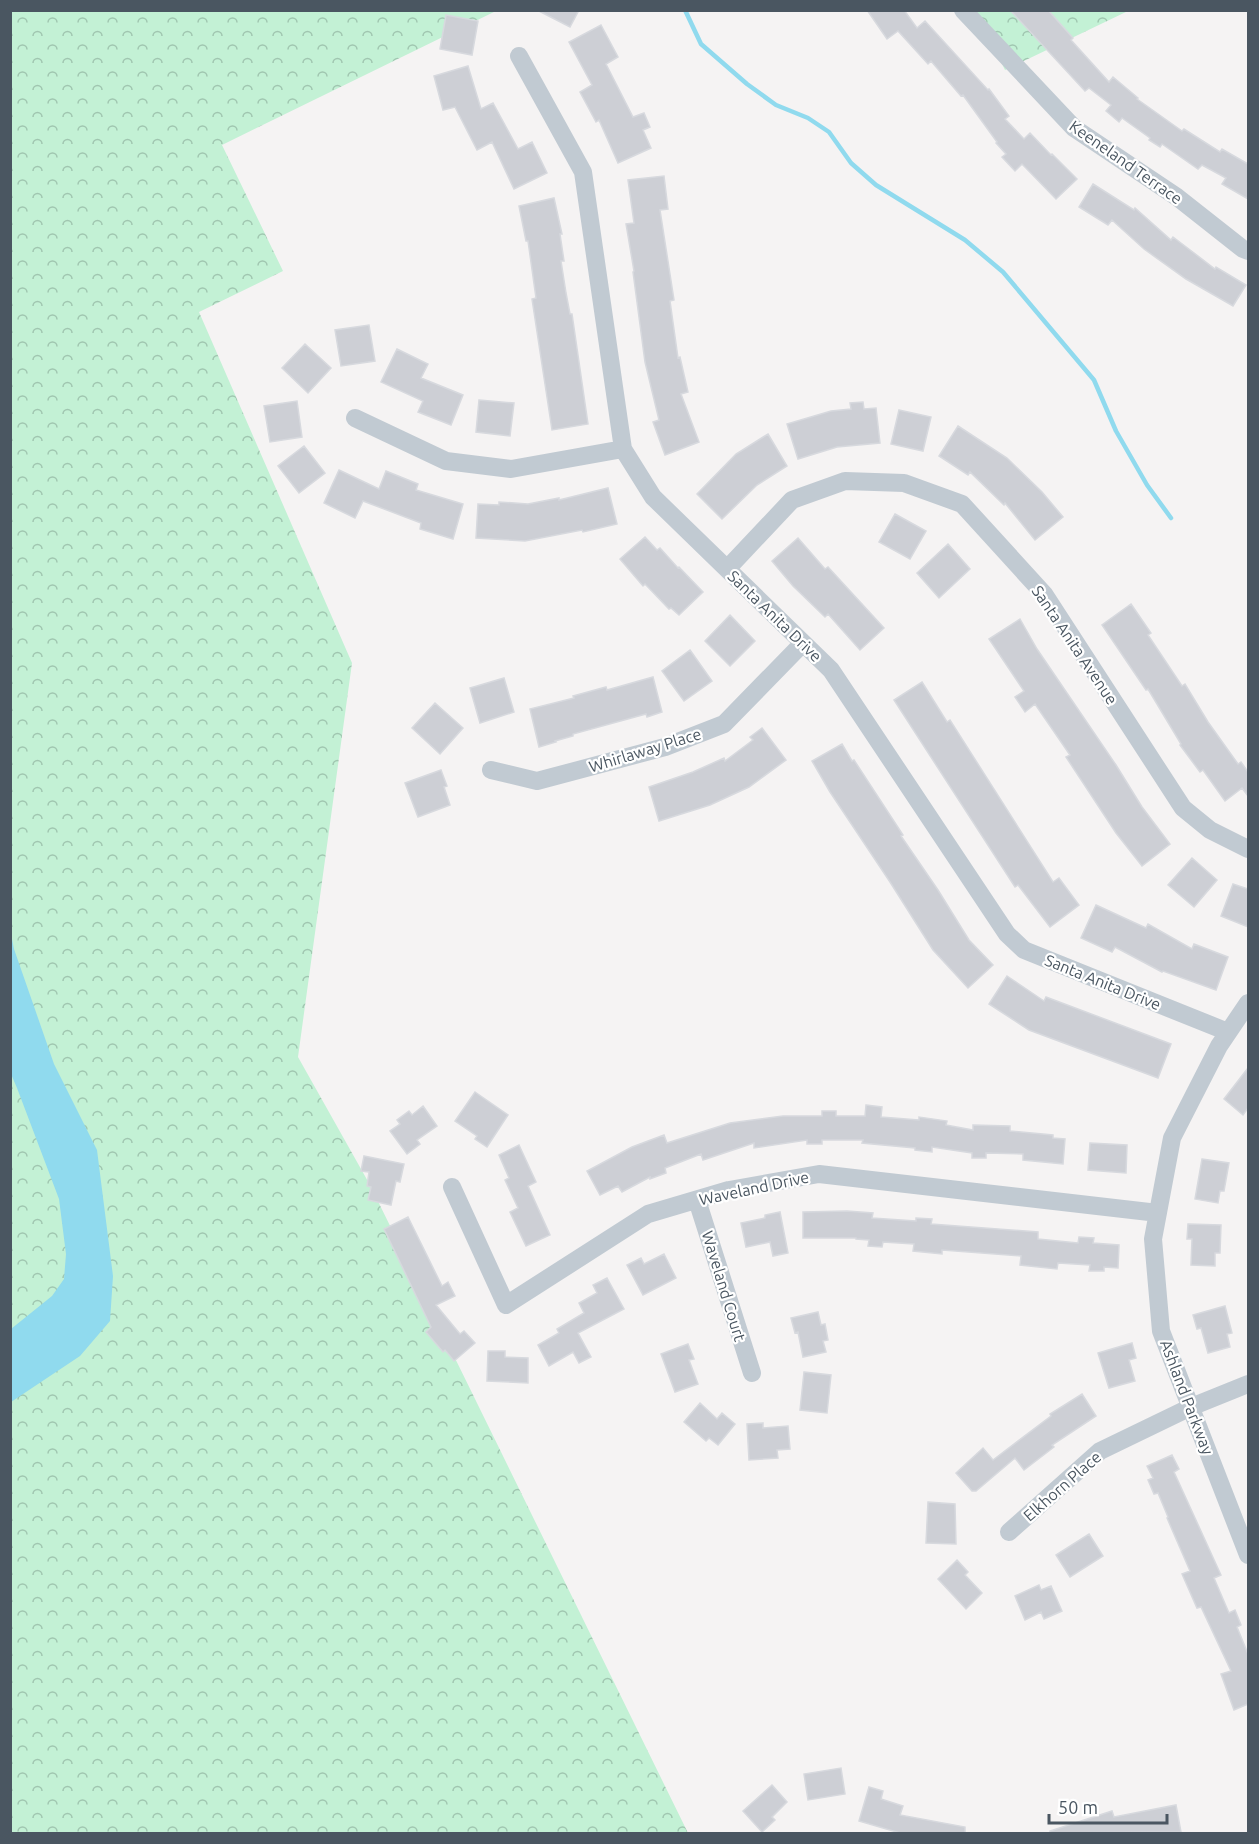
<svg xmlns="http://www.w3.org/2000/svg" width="1259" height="1844" font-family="Ubuntu,sans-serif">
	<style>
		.forest { fill: url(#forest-crowns) }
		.water { fill: #90daee }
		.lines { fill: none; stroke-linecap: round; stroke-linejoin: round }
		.stream { stroke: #90daee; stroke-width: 4.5 }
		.building { fill: #cdcfd5; stroke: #d7d9de; stroke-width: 1.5 }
		.street { stroke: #c1cad2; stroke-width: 18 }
		.labels { text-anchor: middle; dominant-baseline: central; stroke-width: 4.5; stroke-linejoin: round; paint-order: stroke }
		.street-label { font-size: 16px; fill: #4a5661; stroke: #fff }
	</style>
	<defs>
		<pattern id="forest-crowns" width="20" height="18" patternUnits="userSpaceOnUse" patternTransform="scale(1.5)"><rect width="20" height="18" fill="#c3f1d5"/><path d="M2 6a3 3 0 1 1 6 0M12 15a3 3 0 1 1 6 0" fill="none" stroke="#a0c6b0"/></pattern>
	</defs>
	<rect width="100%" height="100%" fill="#f5f3f3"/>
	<path class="forest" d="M11 11H496L222 145 283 271 199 312 352 663 298 1057 370 1185 688 1833 11 1834Z
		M976 11H1128L1005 70Z"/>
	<path class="water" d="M11 934 14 949 54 1064 97 1150 113 1276 110 1321 80 1356 11 1402V1329L52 1296 64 1279 66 1254 59 1199 17 1088 11 1074Z"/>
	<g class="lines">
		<path class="stream" d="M685 10 701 44 747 84 776 105 808 118 829 132 851 163 876 185 965 240 1003 272 1094 380 1116 431 1147 485 1171 518"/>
	</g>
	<path class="building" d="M537 10H579L570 27Z
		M867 10H904L917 28 925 21 988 90 989 89 1009 116 1005 119 1024 139 1030 133 1051 155 1052 154 1077 179 1056 199 1022 164 1015 171 1002 157 1006 154 996 143 997 142 963 95 961 96 931 61 928 64 898 31 887 39Z
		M1010 10H1048L1073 38 1071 40 1109 82 1113 77 1138 98 1137 99 1182 131 1184 129 1220 152 1222 149 1248 164V199L1222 184 1226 178 1202 165 1198 169 1162 144 1160 147 1149 140 1150 138 1122 118 1119 122 1106 111 1111 105 1089 88 1085 91Z
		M446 15 478 21 472 55 440 49Z
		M601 25 618 57 606 64 633 117 644 113 650 127 643 130 651 148 618 163 599 120 596 122 580 92 592 85 569 42Z
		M468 66 481 109 493 103 518 149 532 142 547 173 514 189 492 142 477 150 455 107 443 110 434 76Z
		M664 176 668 209 660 210 674 300 670 301 678 358 680 357 688 392 681 394 699 442 665 455 653 422 659 420 645 362 633 272 634 271 626 224 634 223 628 180Z
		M1093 184 1134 210 1135 208 1171 240 1173 237 1215 269 1216 267 1246 285 1233 306 1186 279 1144 249 1112 220 1108 225 1079 207Z
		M554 198 562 234H560L564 261H561L566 293 570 314H572L588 424 552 430 532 299 536 298 528 241H526L519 206Z
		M369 325 375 361 341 366 335 330Z
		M305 344 331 368 308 393 282 368Z
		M397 349 428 364 421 378 463 395 451 425 418 412 423 401 381 382Z
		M479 400 514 403 510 436 476 432Z
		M297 401 302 437 270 442 264 406Z
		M863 402 864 409 876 408 880 443 837 447 798 459 787 424 831 411 851 409 850 403Z
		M899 410 931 417 923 451 891 444Z
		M958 426 1007 458 1042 492 1063 517 1035 540 1005 503 1004 505 970 472 968 475 939 456Z
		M768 434 787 466 757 485 722 519 697 494 736 454Z
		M304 446 325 473 299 493 278 466Z
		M339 470 379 489 386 471 418 484 416 490 463 504 453 539 420 529 421 523 363 501 355 518 324 503Z
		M608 488 617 524 583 532 582 530 525 541 476 538 478 504 499 505V502L528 504 559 498V500Z
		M895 514 926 531 910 559 879 542Z
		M645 537 657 550 660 548 678 568 679 567 703 592 679 615 671 608 669 609 645 584 643 586 620 559Z
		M798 538 825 569 828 567 884 628 860 650 828 614 825 617 793 586 772 561Z
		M948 544 970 569 939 598 917 573Z
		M1131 604 1151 633 1148 635 1182 686 1185 684 1208 722 1238 764 1241 762 1248 772V796L1242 788 1225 801 1203 770 1200 772 1180 745 1181 744 1148 689 1146 690 1102 625Z
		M730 615 755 641 730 666 705 641Z
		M1020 619 1037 649 1116 765 1142 807 1170 844 1142 866 1116 833 1066 757 1070 755 1035 704 1025 712 1015 697 1024 691 989 639Z
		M690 650 712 681 684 701 662 671Z
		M653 677 662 712 647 717 646 714 573 734V736L555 741 556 742 539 747 530 709 574 698 573 696 606 687 607 690Z
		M504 678 514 712 480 723 470 688Z
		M922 682 947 722 950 720 1053 882 1059 878 1079 905 1050 927 1018 885 1015 887 894 700Z
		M435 703 463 728 440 754 412 728Z
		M762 728 786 760 749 787 710 805 659 821 649 787 693 772 724 758 725 761 753 740 750 737Z
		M842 744 852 761 854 760 903 835 901 836 938 890 969 940 993 965 968 988 933 950 890 882 830 792 812 761Z
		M441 770 447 786 444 787 450 805 418 817 405 783Z
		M1192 858 1217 880 1194 907 1168 885Z
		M1233 884 1248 889V927L1221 916Z
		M1096 905 1146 928 1148 924 1192 949 1194 944 1228 957 1216 990 1163 971 1162 972 1115 947 1112 952 1081 938Z
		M1007 976 1044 1001 1046 997 1171 1044 1158 1078 1029 1030 989 1004Z
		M1248 1068V1108L1243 1115 1224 1099Z
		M475 1092 508 1115 487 1147 475 1139 477 1136 455 1121Z
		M866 1105 882 1107 881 1117 919 1120V1117L947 1121 946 1125 973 1130V1125L1010 1126V1131L1053 1135V1138L1065 1139 1063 1164 1023 1160V1154L986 1153V1158H972V1153L932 1147V1152L915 1150V1148L862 1143 863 1140H822V1144H807V1140L754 1148V1143L703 1160 701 1154 665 1168 666 1173 650 1179V1177L622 1192 618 1186 600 1195 587 1171 632 1147 664 1135 667 1143 730 1123 783 1116H822V1111H836V1116H865Z
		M423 1106 437 1126 417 1140 420 1144 407 1154 390 1131 400 1124 397 1120 409 1111 412 1115Z
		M1090 1143 1127 1145 1126 1173 1088 1170Z
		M519 1145 536 1182 528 1186 550 1235 526 1246 510 1212 518 1208 505 1180 509 1178 499 1155Z
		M364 1156 404 1164 400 1182 396 1181 391 1205 368 1200 371 1187 367 1186 369 1172 361 1171Z
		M1202 1159 1229 1163 1224 1191H1220L1218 1203 1195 1199Z
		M847 1211 873 1213 872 1218 916 1221V1218L932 1219 931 1224 1038 1232V1239L1078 1243 1079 1237 1094 1238 1093 1243 1119 1245 1118 1268 1104 1267V1271H1089L1090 1265 1058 1263 1057 1269 1020 1265 1021 1256 942 1250V1254L913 1251 914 1244 883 1242 882 1247 868 1246 869 1240 856 1239V1238H803V1212Z
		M780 1212 788 1253 773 1256 770 1242 746 1247 741 1223 765 1218V1215Z
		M408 1217 442 1286 448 1282 455 1296 436 1305 460 1334 464 1331 475 1343 454 1361 445 1350 443 1352 426 1332 431 1327 384 1229Z
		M1188 1224 1221 1225 1220 1253H1215V1266L1191 1265 1192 1239H1187Z
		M664 1254 676 1278 643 1295 627 1265 641 1258 644 1264Z
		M607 1278 624 1309 578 1333 591 1357 579 1363 573 1352 549 1366 538 1345 559 1333 557 1329 584 1313 579 1303 597 1293 593 1285Z
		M1225 1306 1232 1333 1227 1334 1230 1347 1208 1353 1201 1328 1197 1329 1193 1315Z
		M818 1312 821 1325 825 1324 828 1340 823 1341 826 1352 803 1357 798 1332 795 1333 791 1318Z
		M1132 1343 1136 1358 1129 1360 1135 1381 1109 1388 1098 1353Z
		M688 1344 694 1359 689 1360 698 1384 675 1392 661 1354Z
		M488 1351H505V1357L528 1358V1383L487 1381Z
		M804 1372 831 1375 827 1413 800 1410Z
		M1082 1394 1096 1416 1052 1445 1054 1447 1024 1470 1015 1458 976 1491H972L956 1473 983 1448 993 1460 1051 1416 1050 1414Z
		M700 1403 717 1419 722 1413 735 1424 718 1445 709 1438 706 1441 684 1422Z
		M763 1423V1428L788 1426 790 1449 777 1450 778 1458 749 1460 747 1424Z
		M1172 1455 1179 1469 1174 1472 1221 1575 1214 1578 1229 1613 1235 1610 1241 1625 1237 1627 1248 1654V1704L1234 1710 1221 1674 1231 1671 1201 1607 1197 1608 1182 1574 1190 1571 1167 1518 1168 1517 1158 1493 1154 1494 1148 1480 1153 1478 1147 1466Z
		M928 1502 955 1504 956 1544 926 1543Z
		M1089 1534 1103 1556 1070 1577 1056 1555Z
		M957 1560 968 1572 965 1575 982 1593 966 1609 938 1579Z
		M1039 1585 1041 1590 1051 1586 1062 1611 1044 1619 1041 1612 1025 1620 1015 1596Z
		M841 1768 845 1794 808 1800 804 1774Z
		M772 1785 787 1802 772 1817 775 1820 762 1832 743 1811Z
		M869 1787 883 1791 881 1799 903 1806 900 1815 965 1827V1833H900L859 1821Z
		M1176 1805 1181 1832 1050 1833V1831L1112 1811 1114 1817Z"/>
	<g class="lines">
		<path class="street" d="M963 10 1074 128 1177 197 1243 249 1248 251
			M519 56 583 172 623 449 653 497 831 670 1007 934 1024 950 1228 1032
			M355 418 446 461 511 469 623 449
			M727 569 792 500 845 481 904 483 962 504 1044 594 1183 808 1210 830 1248 849
			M491 770 537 781 665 747 724 724 803 643
			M1248 1003 1219 1046 1172 1138 1153 1239 1161 1331 1248 1555
			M452 1187 506 1305 648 1214 729 1190 819 1174 1158 1213
			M697 1200 752 1373
			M1009 1532 1100 1451 1191 1407 1248 1384"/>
	</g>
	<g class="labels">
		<g class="street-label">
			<text transform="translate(1126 162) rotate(35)">Keeneland Terrace</text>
			<text transform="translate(775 616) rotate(44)">Santa Anita Drive</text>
			<text transform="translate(1075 645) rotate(56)">Santa Anita Avenue</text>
			<text transform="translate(645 750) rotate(-17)">Whirlaway Place</text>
			<text transform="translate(1103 982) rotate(22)">Santa Anita Drive</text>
			<text transform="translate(754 1188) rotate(-12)">Waveland Drive</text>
			<text transform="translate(724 1286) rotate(73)">Waveland Court</text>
			<text transform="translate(1187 1397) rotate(69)">Ashland Parkway</text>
			<text transform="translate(1062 1486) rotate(-41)">Elkhorn Place</text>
		</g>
	</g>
	<rect width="1259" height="1844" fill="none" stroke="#4a5661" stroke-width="24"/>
	<path d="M1049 1814v9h118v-9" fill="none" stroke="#4a5661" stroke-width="3"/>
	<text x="1058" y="1814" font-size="18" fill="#4a5661" stroke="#ffffff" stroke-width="4.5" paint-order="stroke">50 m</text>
</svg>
